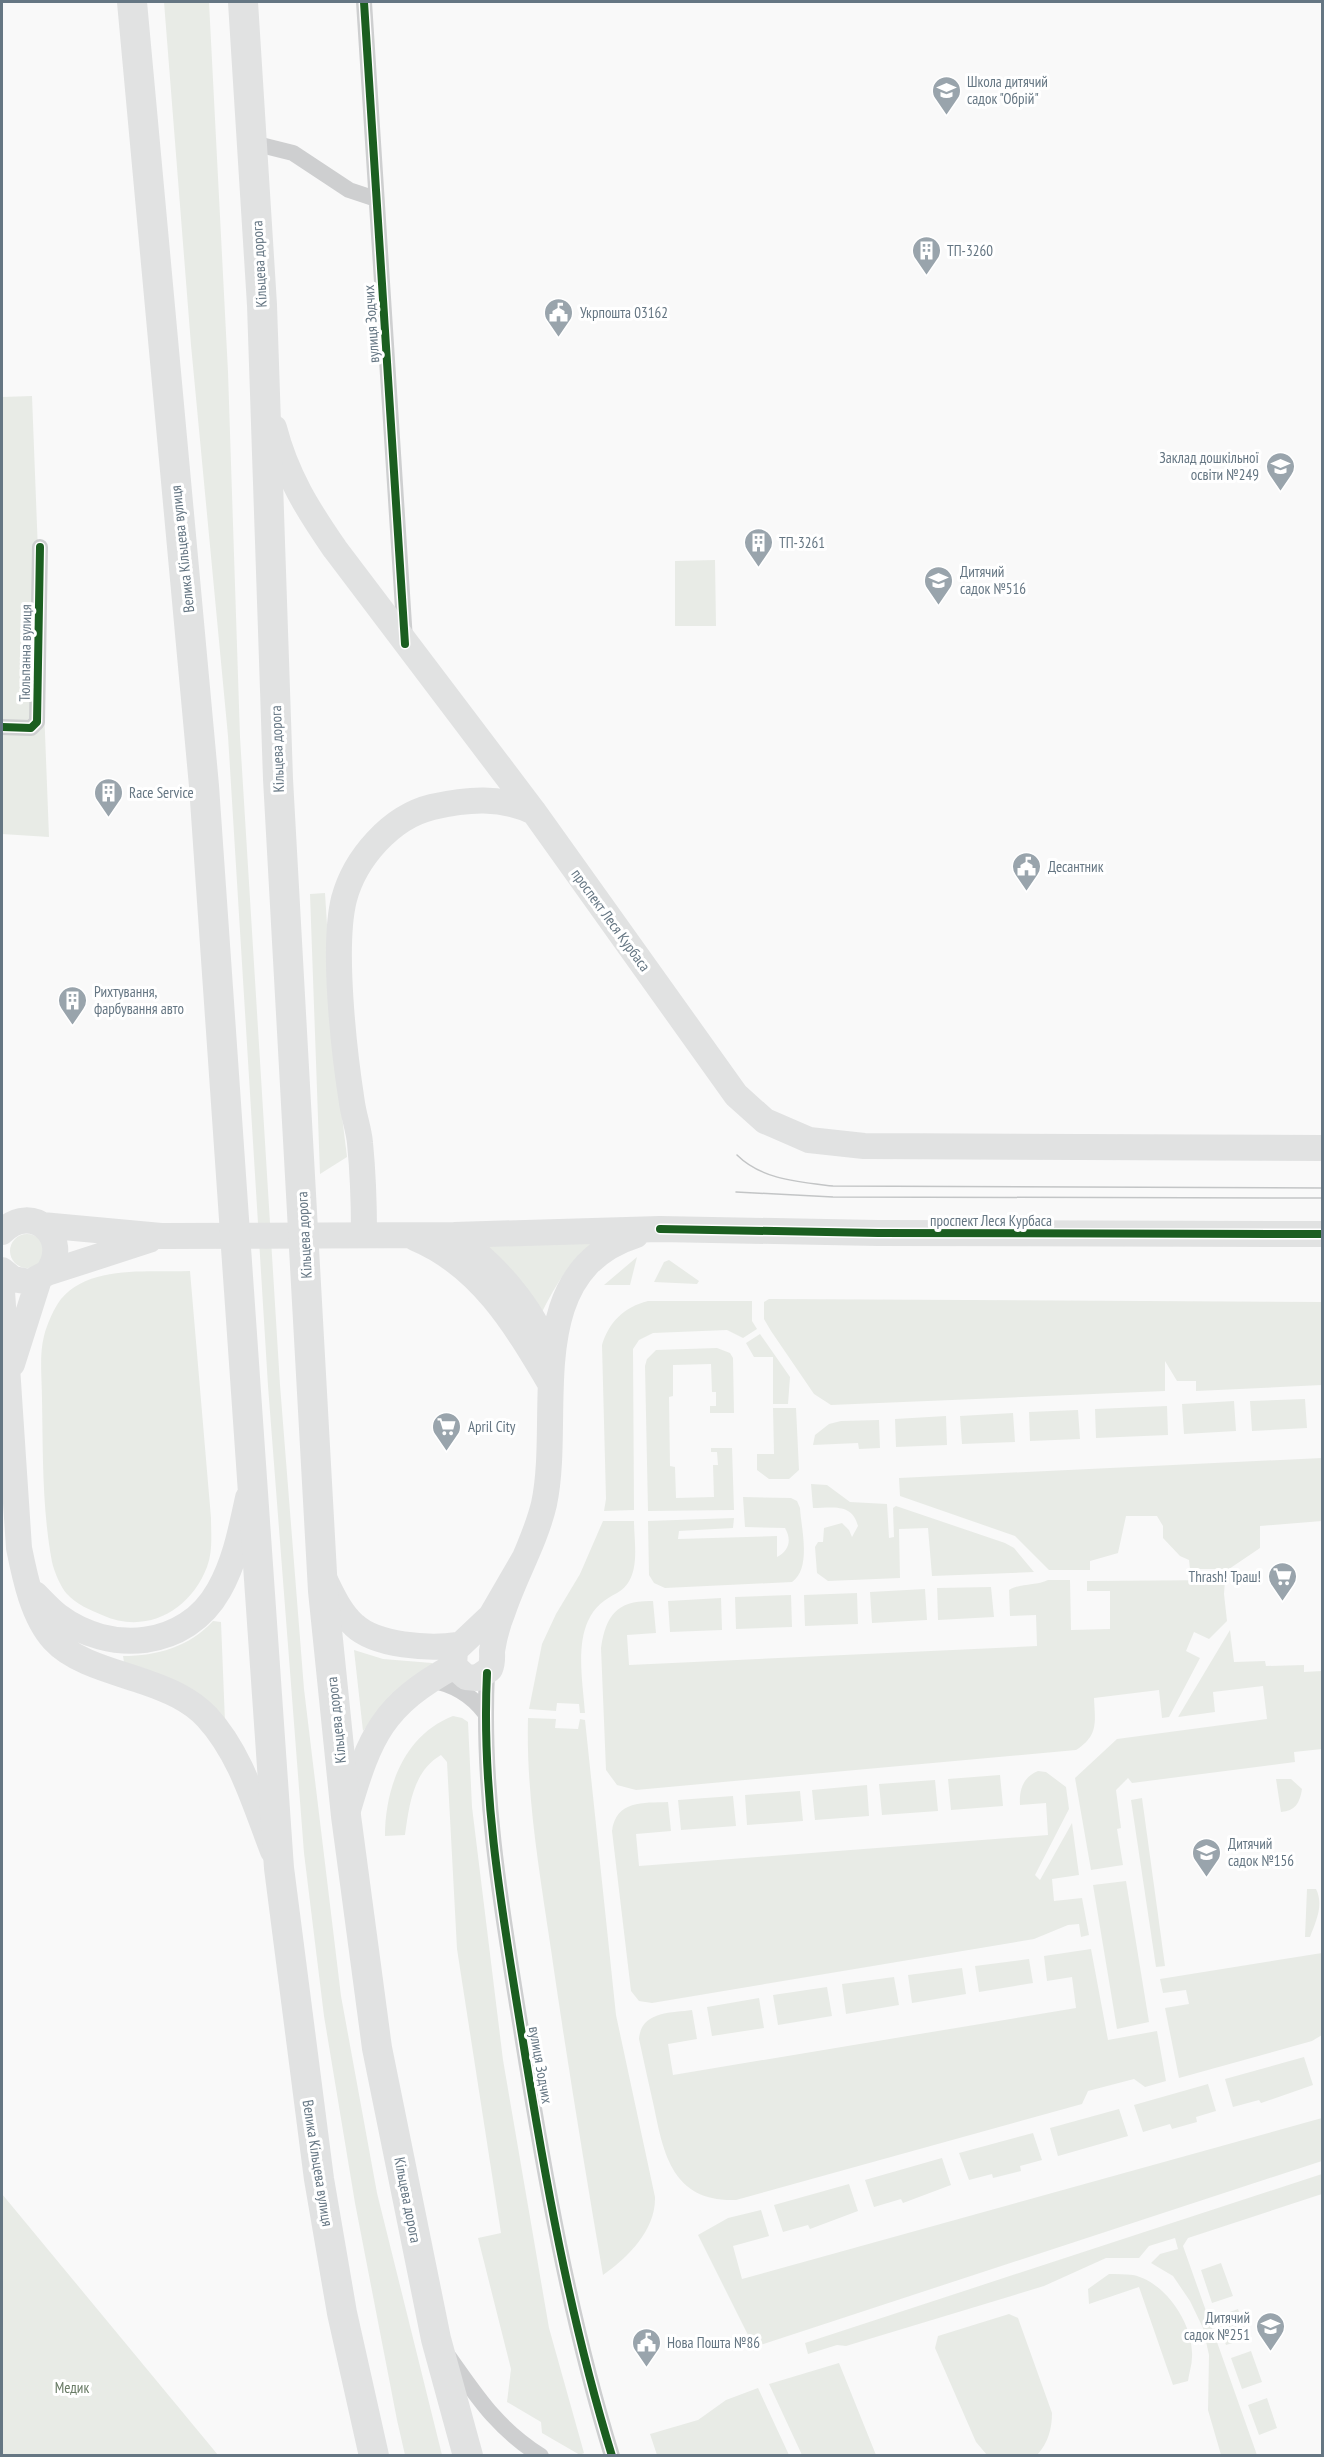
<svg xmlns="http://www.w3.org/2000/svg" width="1324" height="2457" font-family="'PT Sans Narrow',sans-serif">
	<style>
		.green { fill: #e8ebe6 }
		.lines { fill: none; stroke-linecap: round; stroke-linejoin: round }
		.street { stroke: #cecfd0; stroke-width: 16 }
		.primary { stroke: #e1e2e2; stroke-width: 26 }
		.highway { stroke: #e1e2e2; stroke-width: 30 }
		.tram { stroke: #c3c5c6; stroke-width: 1.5 }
		.cycleway-casing { stroke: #fff; stroke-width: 11 }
		.cycleway { stroke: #1b5e20; stroke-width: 8 }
		.labels { text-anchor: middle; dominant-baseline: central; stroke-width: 6; stroke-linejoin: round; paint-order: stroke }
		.poi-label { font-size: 15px; fill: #657683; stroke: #fff; text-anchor: start }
		.street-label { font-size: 15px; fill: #657683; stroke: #fff }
		.park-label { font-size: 15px; fill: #687a64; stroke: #fff }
	</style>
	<rect width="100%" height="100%" fill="#f9f9f9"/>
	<path class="green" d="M164 2H209L228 372 240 737 280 1385 304 1689 341 1996 377 2193 442 2455H405L397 2420 355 2203 324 2016 304 1853 268 1386 228 736 191 345Z
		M32 396 49 837 2 834V397Z
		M715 560 716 626H675V561Z
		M325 893 336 1067 347 1157 320 1174 310 894Z
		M10 1251a17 17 0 1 1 34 0a17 17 0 1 1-34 0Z
		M596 1241C569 1261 555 1286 540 1316L479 1243Z
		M637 1257 630 1285H604Z
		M669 1260 699 1281 697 1284 654 1282 664 1262Z
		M190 1271 211 1518C211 1535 213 1551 207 1567 190 1611 146 1635 102 1615 90 1610 76 1604 67 1594 61 1588 54 1571 52 1562 42 1509 43 1452 42 1399 42 1379 39 1355 44 1336 47 1324 54 1308 61 1299 91 1264 149 1273 190 1271Z
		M769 1299 1322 1302V1385L1196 1391V1381H1177L1165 1361V1391L831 1405 814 1394 771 1331 764 1319V1302Z
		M648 1301H752V1321L757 1329 743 1338 727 1330 653 1333 639 1340 633 1349 634 1510 604 1511 606 1499 602 1345C609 1322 624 1307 648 1301Z
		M760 1334 790 1377 788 1404H773V1357H754L746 1343Z
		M717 1348 730 1353 733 1358 734 1413H710V1406H716V1392H712L711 1364 673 1365V1396L669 1397 670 1466 675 1467 676 1498 714 1497 713 1465H718L717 1452H711V1448H732L734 1510 648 1511 645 1366 647 1359 656 1350Z
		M1305 1399 1307 1428 1252 1431 1250 1401Z
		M1234 1401 1236 1431 1184 1434 1182 1404Z
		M1167 1406 1168 1435 1096 1438 1095 1409Z
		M773 1408H796L799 1470 789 1479H769L757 1470V1454H774Z
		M1078 1410 1080 1439 1030 1441 1029 1412Z
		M1013 1413 1015 1442 962 1444 960 1416Z
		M946 1416 947 1445 896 1447 895 1419Z
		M879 1420 880 1448 859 1449 858 1443 813 1445 815 1435 829 1424 841 1421Z
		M1322 1458V1521L1260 1526V1548L1229 1569H1190L1189 1560 1180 1556 1163 1538V1526L1157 1516H1126L1118 1553 1090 1561V1570H1049L1015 1536 900 1496 899 1478Z
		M811 1484 827 1485 850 1502 887 1504 889 1538 894 1537 893 1508 896 1506 1005 1543 1014 1548 1034 1572 932 1576 928 1528 899 1529 900 1578 828 1581 817 1573 815 1547 818 1542H823L824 1528 842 1523 849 1530 852 1537 858 1526C852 1503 833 1508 813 1508Z
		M743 1497 791 1498 797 1501 800 1508C801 1528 812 1568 792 1582L665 1588 654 1583 649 1575 648 1521 734 1518 733 1528 679 1531 678 1539 777 1536V1557C789 1551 792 1540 785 1528L745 1527Z
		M603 1521H634C634 1544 642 1579 617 1593 604 1600 595 1606 588 1621 576 1647 583 1685 585 1713H580L579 1704 557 1703 556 1711 529 1709 542 1644 556 1614 580 1574Z
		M1048 1580H1070L1071 1630 1110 1629V1591H1087V1581L1225 1580 1224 1594 1227 1621 1209 1639 1194 1632 1186 1651 1200 1658 1169 1717 1162 1718 1159 1690 1094 1698C1095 1722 1099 1735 1076 1750L636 1790 617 1785 606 1770 601 1648C606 1614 618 1600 653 1601L656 1633 627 1635 629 1665 1037 1646 1036 1615 1010 1616 1009 1590C1020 1583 1036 1586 1048 1580Z
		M991 1587 994 1617 938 1620 937 1588Z
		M925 1589 927 1620 872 1623 870 1592Z
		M857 1593 858 1624 805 1626 804 1595Z
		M791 1595 792 1627 736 1629 735 1597Z
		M721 1598 722 1630 670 1632 668 1601Z
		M213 1621 221 1622 225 1722 146 1669 124 1662 123 1656C157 1656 189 1647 213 1621Z
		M1230 1630 1234 1662 1265 1661 1266 1666 1304 1665V1672L1322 1671V1749L1294 1752 1295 1762 1132 1783 1128 1778 1116 1790 1121 1828 1117 1829 1123 1865 1091 1870 1075 1778 1117 1739 1267 1719 1263 1686 1213 1692 1215 1712 1178 1717Z
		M354 1650 383 1659 432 1663 433 1667 375 1716 363 1731Z
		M453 1716 462 1718 468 1722 472 1807 503 2060 549 2328 584 2453 580 2455 542 2433 541 2422 507 2402 511 2369 478 2238 501 2233 457 1949 447 1762 441 1755C413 1771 409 1806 405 1835L385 1836C385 1788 404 1735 453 1716Z
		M528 1718 556 1719 555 1728 578 1729 580 1719 585 1720 616 2015 655 2197C656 2229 629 2257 603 2275 584 2164 566 2054 550 1943 539 1869 526 1793 528 1718Z
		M1038 1771 1046 1772 1066 1787 1069 1809 1035 1875 1040 1880 1072 1823 1079 1875 1052 1879 1054 1901 1082 1898 1089 1935 1081 1937 1079 1924 1068 1925 1034 1939 652 2003 639 2001 631 1991 612 1831C616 1800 643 1803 668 1802L671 1831 636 1834 639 1866 1048 1835 1046 1803 1020 1805C1019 1790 1023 1777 1038 1771Z
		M1000 1775 1003 1806 951 1810 948 1779Z
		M1276 1779H1291L1302 1789C1300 1803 1295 1811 1281 1812Z
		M935 1780 938 1811 882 1815 879 1784Z
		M867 1785 869 1816 815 1820 812 1790Z
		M800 1791 803 1821 747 1825 745 1795Z
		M733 1796 736 1826 681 1830 678 1800Z
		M1142 1798 1165 1966 1156 1967 1131 1800Z
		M1126 1881 1149 2022 1117 2029 1093 1885Z
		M1307 1889H1316C1324 1905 1316 1921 1310 1937H1305Z
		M1091 1949 1108 2040 1157 2031 1166 2081 1145 2087 1134 2079 1088 2091 1082 2104 736 2200C674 2202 664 2157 654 2107 649 2085 644 2062 639 2039 641 2011 671 2013 692 2010L697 2039 668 2044 673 2075 1076 2008 1072 1977 1047 1981 1044 1956Z
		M1322 1953V2035L1312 2041 1179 2078 1165 2008 1189 2004 1186 1990 1163 1993 1160 1979Z
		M1029 1959 1033 1983 979 1992 975 1966Z
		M962 1968 966 1994 912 2003 908 1975Z
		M894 1977 899 2005 846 2014 842 1984Z
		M827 1987 832 2016 778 2025 773 1995Z
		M759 1998 764 2028 712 2036 707 2007Z
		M1304 2057 1313 2085 1261 2103 1259 2100 1233 2107 1225 2079Z
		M1208 2084 1216 2111 1196 2117 1197 2122 1172 2129 1170 2124 1143 2132 1134 2105Z
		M1119 2109 1128 2136 1058 2156 1050 2128Z
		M1322 2118V2161L754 2347 698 2235 728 2218 761 2210 769 2236 733 2246 742 2279Z
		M1033 2133 1042 2160 1020 2166 1021 2171 993 2178 992 2174 969 2180 959 2153Z
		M942 2158 951 2185 903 2203 901 2199 874 2207 865 2180Z
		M1322 2174V2194L1188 2238 1183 2246 1257 2455H1221L1208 2410 1209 2355 1203 2328 1190 2301 1173 2276 1151 2263 1160 2254 1178 2249 1175 2238 1149 2246 1139 2258H1106L1044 2286 846 2346 837 2345 808 2354 805 2343Z
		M849 2184 858 2211 810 2229 808 2225 783 2232 774 2205Z
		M2 2194 218 2455H2Z
		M1221 2263 1233 2296 1212 2303 1201 2270Z
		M1109 2274C1117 2274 1125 2274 1133 2275 1166 2282 1194 2325 1192 2357 1192 2365 1189 2373 1188 2381L1173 2385 1139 2287 1089 2304 1088 2289Z
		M1238 2309 1248 2338 1226 2345 1216 2317Z
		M1009 2314 1018 2318 1052 2413C1052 2429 1048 2443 1037 2455H987L976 2442 935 2348 938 2336Z
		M1251 2351 1262 2382 1242 2389 1231 2358Z
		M839 2363 876 2455H802L769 2384Z
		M758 2388 789 2455H657L650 2434 698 2420 726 2400Z
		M1267 2398 1277 2428 1259 2435 1248 2405Z"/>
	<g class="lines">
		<path class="street" d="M364 2 405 640
			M253 143 293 153 349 190 376 199
			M2 727 31 728 37 722 40 547
			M487 1673C481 1792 502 1912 521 2029 544 2173 569 2316 612 2456
			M430 1680C453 1684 471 1694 485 1713
			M449 2357C478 2398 497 2428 541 2456"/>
		<path class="primary" d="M274 428C286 475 308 510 335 549L534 812 736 1095 765 1121 809 1140 864 1146 1322 1148
			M42 1225 161 1236 454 1235 660 1229 878 1233 1322 1234
			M2 1232C32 1201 73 1238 47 1273
			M364 1234C364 1204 363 1173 360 1143 359 1130 354 1117 352 1103 344 1052 332 947 344 899 355 858 391 817 432 807 467 799 501 796 534 812
			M454 1235C494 1264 532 1306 549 1353
			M415 1238C480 1265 515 1324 550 1383
			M2 1270 13 1279 30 1282 47 1273 149 1240
			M2 1291 19 1548C25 1578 33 1617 54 1640 75 1663 117 1672 145 1682 168 1690 190 1699 207 1717 241 1754 255 1805 273 1851
			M12 1364 39 1279
			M524 1559 491 1616 455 1650 454 1666 466 1677 477 1678 490 1669C493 1662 492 1657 492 1651 494 1638 498 1623 503 1611 515 1575 535 1542 544 1504 563 1415 519 1272 636 1235
			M324 1578C332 1594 340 1613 354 1625 376 1646 429 1649 458 1645
			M35 1594C42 1601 50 1610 58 1616 110 1655 186 1649 219 1590 235 1562 241 1530 248 1498
			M348 1810C370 1735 383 1705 454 1666"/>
		<path class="highway" d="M132 2 204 786 279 1868 319 2179 342 2313 374 2456
			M243 2 262 305 278 779 323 1591 346 1816 377 2048 436 2339 468 2456"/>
		<path class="tram" d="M737 1155C762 1180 800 1182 833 1186L1322 1188
			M736 1192 833 1197 1322 1198"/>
		<defs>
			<path id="cycleway" d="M364 2 405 644
				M2 727 31 728 37 722 40 547
				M660 1229 878 1233 1322 1234
				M487 1673C481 1792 502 1912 521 2029 544 2173 569 2316 612 2456"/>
		</defs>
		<use href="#cycleway" class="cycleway-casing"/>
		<use href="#cycleway" class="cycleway"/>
	</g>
	<defs>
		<symbol id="school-pin" viewBox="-11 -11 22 30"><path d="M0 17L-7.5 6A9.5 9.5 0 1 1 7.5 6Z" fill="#99a4ac" stroke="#fff"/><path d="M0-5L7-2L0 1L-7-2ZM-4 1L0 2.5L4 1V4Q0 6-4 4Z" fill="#fff"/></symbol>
		<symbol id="building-pin" viewBox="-11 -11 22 30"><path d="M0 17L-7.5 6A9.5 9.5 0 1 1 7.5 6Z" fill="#99a4ac" stroke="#fff"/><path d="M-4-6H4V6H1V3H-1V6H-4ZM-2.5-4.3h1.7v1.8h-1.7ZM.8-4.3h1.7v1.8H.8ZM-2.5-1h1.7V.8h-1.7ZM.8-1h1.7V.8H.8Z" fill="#fff"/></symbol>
		<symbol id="civic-pin" viewBox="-11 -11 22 30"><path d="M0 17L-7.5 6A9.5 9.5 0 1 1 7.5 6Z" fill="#99a4ac" stroke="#fff"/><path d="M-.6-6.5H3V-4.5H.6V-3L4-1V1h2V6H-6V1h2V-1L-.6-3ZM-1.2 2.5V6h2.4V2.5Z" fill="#fff"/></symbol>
		<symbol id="supermarket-pin" viewBox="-11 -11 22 30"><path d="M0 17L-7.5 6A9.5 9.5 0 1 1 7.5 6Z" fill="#99a4ac" stroke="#fff"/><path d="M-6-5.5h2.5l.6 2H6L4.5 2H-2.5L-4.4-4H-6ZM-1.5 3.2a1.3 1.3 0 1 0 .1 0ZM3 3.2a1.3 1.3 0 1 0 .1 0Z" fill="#fff"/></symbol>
	</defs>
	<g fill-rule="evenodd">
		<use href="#school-pin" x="930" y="74" width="33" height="45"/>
		<use href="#building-pin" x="910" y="234" width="33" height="45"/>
		<use href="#civic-pin" x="542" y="296" width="33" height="45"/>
		<use href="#school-pin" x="1264" y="450" width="33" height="45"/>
		<use href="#building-pin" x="742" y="526" width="33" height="45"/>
		<use href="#school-pin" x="922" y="564" width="33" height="45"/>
		<use href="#building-pin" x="92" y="776" width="33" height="45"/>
		<use href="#civic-pin" x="1010" y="850" width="33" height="45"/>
		<use href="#building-pin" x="56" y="984" width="33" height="45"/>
		<use href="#supermarket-pin" x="430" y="1410" width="33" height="45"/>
		<use href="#supermarket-pin" x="1266" y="1560" width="33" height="45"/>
		<use href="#school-pin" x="1190" y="1836" width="33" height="45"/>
		<use href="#school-pin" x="1254" y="2310" width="33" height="45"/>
		<use href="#civic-pin" x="630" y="2326" width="33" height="45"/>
	</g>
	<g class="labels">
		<g class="poi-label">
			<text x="967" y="81">Школа дитячий<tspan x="967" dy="17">садок "Обрій"</tspan></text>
			<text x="947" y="250">ТП-3260</text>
			<text x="580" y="312">Укрпошта 03162</text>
			<text x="1259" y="457" text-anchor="end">Заклад дошкільної<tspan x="1259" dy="17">освіти №249</tspan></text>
			<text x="779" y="542">ТП-3261</text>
			<text x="960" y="571">Дитячий<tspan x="960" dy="17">садок №516</tspan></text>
			<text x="129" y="792">Race Service</text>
			<text x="1048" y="866">Десантник</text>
			<text x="94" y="991">Рихтування,<tspan x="94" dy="17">фарбування авто</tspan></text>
			<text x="468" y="1426">April City</text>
			<text x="1261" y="1576" text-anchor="end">Thrash! Траш!</text>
			<text x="1228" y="1843">Дитячий<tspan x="1228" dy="17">садок №156</tspan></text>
			<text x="1250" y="2317" text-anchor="end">Дитячий<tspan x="1250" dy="17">садок №251</tspan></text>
			<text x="667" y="2342">Нова Пошта №86</text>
		</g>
		<g class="street-label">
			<text transform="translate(259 264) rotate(-93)">Кільцева дорога</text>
			<text transform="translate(371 324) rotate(-94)">вулиця Зодчих</text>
			<text transform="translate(182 549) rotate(-96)">Велика Кільцева вулиця</text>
			<text transform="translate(25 653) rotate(-89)">Тюльпанна вулиця</text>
			<text transform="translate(277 749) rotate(-92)">Кільцева дорога</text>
			<text transform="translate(611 920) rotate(54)">проспект Леся Курбаса</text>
			<text x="991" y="1220">проспект Леся Курбаса</text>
			<text transform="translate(304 1235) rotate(-93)">Кільцева дорога</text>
			<text transform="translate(336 1720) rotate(-96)">Кільцева дорога</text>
			<text transform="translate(541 2065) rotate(80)">вулиця Зодчих</text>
			<text transform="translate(318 2163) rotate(81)">Велика Кільцева вулиця</text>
			<text transform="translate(408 2200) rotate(79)">Кільцева дорога</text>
		</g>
		<g class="park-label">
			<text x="72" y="2387">Медик</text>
		</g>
	</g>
	<rect width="1324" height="2457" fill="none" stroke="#657683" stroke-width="6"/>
</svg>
